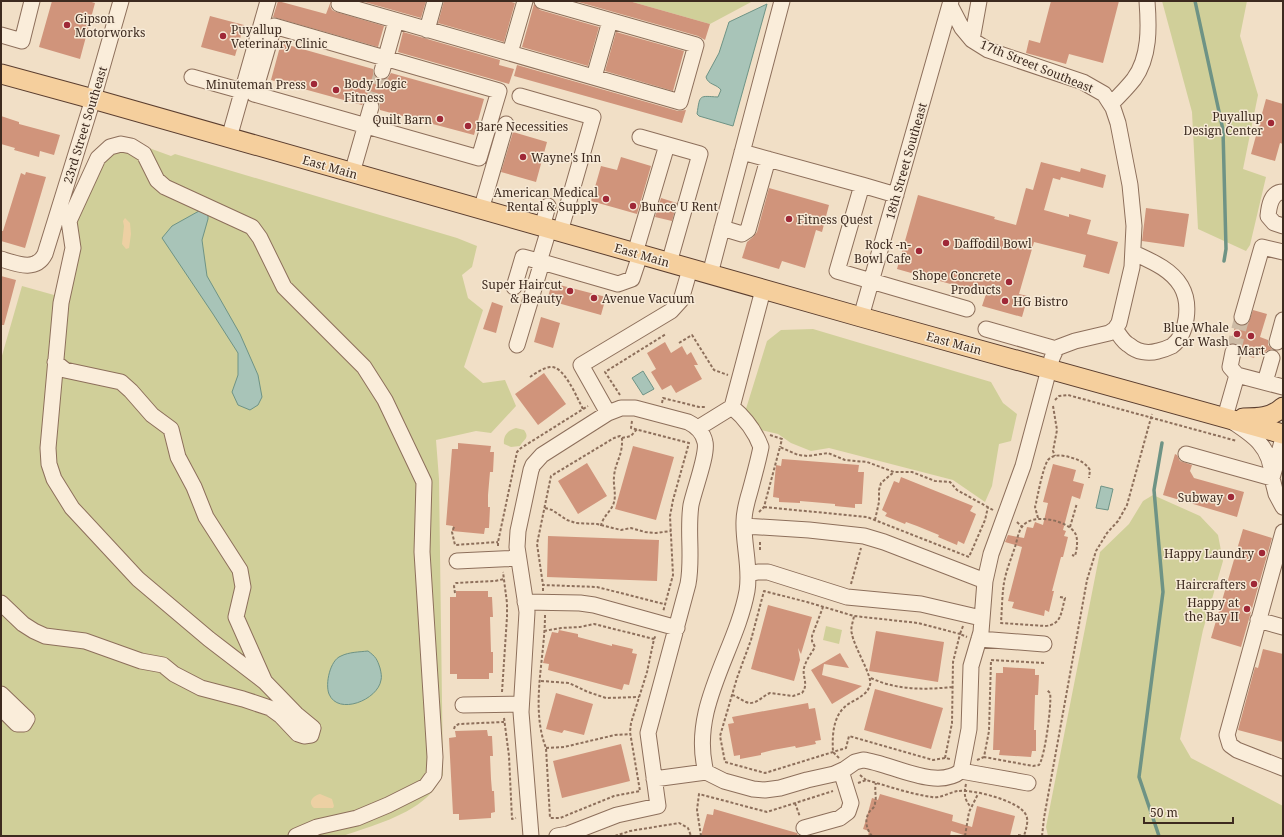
<svg xmlns="http://www.w3.org/2000/svg" width="1284" height="837" font-family="'Noto Serif',serif">
	<style>
		.green { fill: #d0cf99 }
		.sand { fill: #edd0a3 }
		.water { fill: #a8c4b8; stroke: #6e9385 }
		.lines { fill: none; stroke-linecap: round; stroke-linejoin: round }
		.stream { stroke: #6e9385; stroke-width: 3.5 }
		.building { fill: #d0947b }
		.minor-tunnel { stroke: #cdbba5; stroke-width: 15; stroke-dasharray: 15 8; stroke-linecap: butt }
		.minor-casing { stroke: #8d6f5b; stroke-width: 17 }
		.major-casing { stroke: #5b3e2f; stroke-width: 21 }
		.path { stroke: #8d6f5b; stroke-width: 2; stroke-dasharray: 3 2; stroke-linecap: butt }
		.minor { stroke: #faedda; stroke-width: 15 }
		.major { stroke: #f5cf9d; stroke-width: 19 }
		.poi-dot { fill: #9f2837; stroke: #f7ead7; stroke-width: 1.5 }
		.labels { text-anchor: middle; dominant-baseline: central; stroke-width: 3; stroke-linejoin: round; paint-order: stroke }
		.poi-label { font-size: 12px; fill: #3d2a1f; stroke: #f7ead7; text-anchor: end }
		.street-label { font-size: 12px; fill: #3d2a1f; stroke: #f7ead7 }
	</style>
	<rect width="100%" height="100%" fill="#f1dfc6"/>
	<path class="green" d="M629 1H753L710 24Z
		M1162 1H1247L1240 36 1258 95 1243 169 1266 177 1250 245 1246 251 1198 229 1192 112Z
		M138 144 171 156 175 154 457 238 477 246 472 267 462 275 468 298 483 310 464 367 483 383 505 380 516 406 491 433 476 431 436 440 439 479 443 775C439 781 436 788 431 793 410 816 371 826 343 836H1V359L22 286 54 295 64 277 67 219 98 155Z
		M813 329 991 382 1003 403 1017 414 1011 441 999 444 992 486 985 502 953 480 829 448 811 451 791 443 778 434 757 429 745 412 767 341 781 330Z
		M516 428 524 430C530 438 524 439 520 446L511 447 504 444C503 436 508 430 516 428Z
		M1153 495 1200 516 1218 535 1223 561 1203 630 1180 739 1191 758 1283 806V836H1048L1046 827 1100 552 1129 524 1143 501Z
		M826 626 842 630 839 644 823 640Z"/>
	<path class="sand" d="M125 218 130 223 131 234 129 248 126 249 122 244 124 226 123 221Z
		M320 794 332 799 334 806 333 808H314C307 802 313 796 320 794Z"/>
	<path class="water" d="M767 4 733 126 699 116 697 114C700 94 699 96 718 97L721 90C717 84 708 85 706 77L719 53 729 22Z
		M199 211 208 212V219L202 240 207 276 240 334 258 375 262 397 258 405 250 410 238 405 232 392 238 375V353L213 314 162 238 172 226Z
		M643 371 654 389 643 395 632 378Z
		M1101 486 1113 489 1108 510 1096 508Z
		M368 651C376 657 377 659 380 668 381 672 382 677 381 680 378 700 338 716 329 694 325 684 330 660 341 656 349 652 359 652 368 651Z"/>
	<g class="lines">
		<path class="stream" d="M1195 1 1223 130 1226 249 1224 261
			M1159 836 1139 777 1163 592 1154 490 1162 443"/>
	</g>
	<path class="building" d="M52 1H88L95 3 80 59 39 47Z
		M278 1 326 14 331 1 330 6 332 10 336 12 384 26 378 47 273 17Z
		M361 1H426L421 18Z
		M444 1H508L515 3 504 42 438 23Z
		M575 1H629L710 24 705 40 698 36Z
		M1051 1H1119L1103 63 1069 54 1066 64 1026 53 1029 40 1040 43Z
		M534 4 540 10 599 27 588 66 522 47Z
		M210 16 244 25 235 56 201 47Z
		M403 32 500 60 499 65 514 69 509 84 398 52Z
		M616 32 684 51 673 91 605 71Z
		M281 43 373 69V73L375 77 380 80H384L388 78 391 73 484 99 474 135 380 110V105L378 101 373 98H369L365 100 362 105 271 80Z
		M517 65 678 111 686 110 682 123 514 76Z
		M1266 99 1283 104V144L1280 143 1275 161 1251 154Z
		M1 116 19 122V124L60 135 54 155 40 151 39 157 14 150 15 148 1 144Z
		M513 132 547 142 536 182 501 172Z
		M621 157 651 166 637 214 591 201 601 166 617 170Z
		M1041 162 1080 172 1081 168 1106 175 1103 188 1061 177 1060 180 1053 178 1044 210 1069 217V214L1091 220 1087 234 1118 242 1109 274 1083 267 1086 255 1034 242 1019 294 1028 296 1022 317 982 306 986 294 897 269 918 195 995 217 994 219 1016 225 1026 188 1033 190Z
		M26 172 46 177 25 248 1 241V231H3L21 173 25 175Z
		M769 188 829 205 822 232 816 230 805 268 782 261 779 269 742 258 747 242 753 237 757 232Z
		M661 198 677 203 672 221 655 217Z
		M1146 208 1189 214 1184 247 1142 241Z
		M1 276 16 280 4 325H1Z
		M552 283 606 297 601 315 547 300Z
		M492 302 503 306 496 333 483 329Z
		M1253 310 1267 314 1260 337 1268 340V345L1272 349 1266 351 1263 355 1256 353 1254 358 1242 354V350L1239 346 1235 343 1230 344 1236 323 1239 326H1244L1248 324Z
		M541 317 560 323 553 348 534 342Z
		M665 342 671 353 682 346 687 355 691 352 698 365H694L702 379 676 393 671 385 662 390 651 372 656 369 647 353Z
		M544 373 566 404 538 425 515 394Z
		M458 443 491 446 490 452H494L493 472H490L488 495V507H490L489 528H485L484 534 452 531 453 526 446 525 452 449H458Z
		M633 446 674 457 656 520 615 509Z
		M1175 454 1177 455 1180 461 1192 465 1190 471 1194 478 1244 492 1237 517 1163 495Z
		M782 459 859 465 858 472H864L862 504H855V508L835 506V504L812 502 800 501V503L779 502V498L773 497 776 465 781 466Z
		M587 463 607 496 578 514 558 481Z
		M1053 464 1076 470 1073 481 1084 484 1080 499 1072 496 1063 530 1066 531 1064 536 1068 537 1063 557H1061L1052 591H1054L1049 612 1045 610 1044 616 1012 608 1014 602 1008 601 1022 547 1005 542 1008 535 1024 538 1027 527 1033 528 1035 522 1043 525 1048 503 1043 502Z
		M901 477 973 506 970 511 976 514 964 544 958 541 957 545 938 537 939 535 917 526 906 522 905 524 885 516 887 513 882 510 894 481 899 483Z
		M1243 529 1272 538 1241 647 1211 638Z
		M548 536 659 540 657 581 547 577Z
		M456 591H488V597H492L493 617H490L491 652H493V673H489V679H457V674H450V597H456Z
		M768 605 812 617 801 654 798 648 800 660 794 681 751 669Z
		M559 630 578 634V637L612 646V644L633 649 632 653 637 654 629 685 624 684 622 690 548 670 549 664 543 663 549 642 552 632 558 633Z
		M876 631 944 642 938 682 869 671Z
		M1263 649 1283 654V742L1238 730 1255 667 1258 668Z
		M840 653 849 668 824 664 822 675 862 686 832 704 811 670Z
		M1003 667 1035 669V675H1039L1038 695H1035L1034 730H1036V751H1032L1031 757 999 755 1000 750H993L996 673H1003Z
		M875 689 943 708 931 749 864 730Z
		M556 693 593 704 584 735 564 730 562 733 546 729Z
		M808 703 809 709 815 708 819 729 821 740 815 741 816 744 796 748 795 746 773 750 761 753V755L740 759V755L734 756 728 724 734 723 732 717Z
		M487 730 488 736H492L493 756H490L491 779 492 791H494L495 812 491 813V818L459 820V814H453L449 738 456 737 455 731Z
		M621 744 630 781 562 798 553 761Z
		M880 794 953 815 952 821 972 827 977 806 1015 816 1010 836H967L951 831 950 836H868L869 831 863 829 866 820 872 798 878 800Z
		M714 809 797 833 798 836H701L707 814 713 815Z"/>
	<g class="lines">
		<path class="minor-tunnel" d="M371 107 382 71
			M1233 352 1242 317"/>
		<defs>
			<path id="minor" d="M340 1 339 4 680 102 696 45 542 1
				M950 5 962 28 972 40 988 50 1083 82 1104 94 1113 108 1118 123 1130 185 1134 226 1132 267 1119 323 1115 329 1109 333 1075 341 1059 347 1056 349 1052 358 1023 466 991 554 985 581 981 632 971 666 969 729 961 771
				M274 26 499 91 479 158 254 94Z
				M427 30 435 1
				M1 35 22 41 32 1
				M972 40 979 1
				M510 53 525 1
				M382 71 396 21
				M192 77 242 91
				M594 77 610 21
				M520 96 593 117 560 232
				M1111 104C1119 96 1127 88 1134 79 1150 57 1149 27 1147 1
				M640 137 700 154 669 263
				M229 138 268 1
				M742 152 862 185
				M352 173 371 107
				M1283 192C1271 192 1269 206 1268 216L1274 223 1283 226
				M896 195 862 185 837 271 967 309
				M481 210 506 124
				M542 227 548 206
				M722 228 742 234 748 230 768 159
				M635 253 667 145
				M1 259C17 264 36 272 45 254L93 99 121 1
				M539 262 549 229
				M710 274 782 1
				M514 287 523 257 542 262
				M861 317 951 1
				M1242 317 1262 247 1283 252
				M986 329 1056 349
				M1115 329C1119 334 1123 342 1129 345 1137 352 1148 354 1158 351 1162 350 1168 348 1172 346 1188 334 1191 303 1181 286 1171 269 1151 261 1134 253
				M1277 342 1283 320
				M517 345 542 262 618 284 632 279 640 255
				M1233 352 1230 367 1237 375
				M55 362 65 370 121 382 131 391 152 415 171 429 178 457 194 487 206 517 240 570 243 587 236 617 264 680
				M1265 382 1272 358
				M608 413 581 365 671 311 681 300 690 269
				M698 428 732 407 763 290
				M1283 438 1272 478 1276 494 1283 507
				M1186 454 1272 478C1272 445 1250 433 1225 417L1237 375 1283 387
				M744 526 809 530 864 536 884 542 985 581
				M1283 532 1227 735 1230 745 1237 750 1283 768
				M457 561 518 558
				M748 574 758 572H768L847 597 921 604 981 618
				M525 602 580 603 594 605 677 628
				M1 603 23 624 34 631 45 636 85 641 141 661 163 665 174 674 201 688 243 699 270 708 281 716 298 734 304 736 311 735 313 728 296 714 265 682 209 639 138 579 72 508 54 479 49 464 48 448 61 303 73 248 69 221 98 158 110 147 121 144 131 146 144 154 157 180 165 187 252 227 260 238 284 287 364 367 385 400 424 482 422 552 435 757 434 775 426 786 388 805 357 818 317 827 296 836
				M1258 620 1283 627
				M979 639 1044 644
				M1 694 27 719 24 724H17L1 708
				M463 705 520 704
				M706 772C689 708 736 651 747 591 751 568 743 544 744 521 744 511 747 501 750 491 754 476 758 462 761 447 755 431 745 418 732 407
				M654 779 706 772 724 781 753 789 765 790 780 788 807 780 834 774 845 769 855 762 863 760C891 763 936 791 961 771L1028 783
				M804 828 840 818 848 812 851 803 841 771
				M531 836 521 712 527 612 517 547 518 531 531 470 533 465 542 455 608 413 621 408H635L688 422C696 426 703 432 705 442 708 454 694 490 691 505 687 531 693 558 688 584L648 733 658 806 617 815 568 834 557 836"/>
			<path id="major" d="M1 74 93 99 861 317 1283 434
				M1243 418C1258 418 1271 418 1283 407"/>
		</defs>
		<use href="#minor" class="minor-casing"/>
		<use href="#major" class="major-casing"/>
		<path class="path" d="M679 343 692 335 714 370 728 375
			M530 377C536 373 543 368 550 367 564 365 577 398 583 409
			M620 395 605 372 666 334
			M1055 400 1059 396 1068 395 1237 441
			M662 403 663 398 699 407H705
			M1053 406 1057 430 1053 451 1055 456
			M632 421 631 428 689 443 673 500 670 516 673 575 663 612
			M770 435 782 439 780 447
			M622 438 631 436 637 429
			M764 507 867 517 969 557 985 520 988 507
			M545 508 552 510 567 520 576 523 597 524 621 530 631 528 645 532 656 533 671 531
			M759 512 764 507 780 447 798 455 808 456 828 453 845 460 867 462 894 472H912L935 481 950 482 957 490 993 510
			M1038 518 1035 507 1036 503C1038 494 1043 467 1048 460 1053 454 1062 455 1069 457 1077 459 1085 462 1090 470L1089 478
			M875 520 879 502V490L881 483 894 472
			M1017 522 1022 527
			M601 526C602 518 610 512 613 505 617 496 613 486 614 477 615 462 623 456 622 438L620 436 614 438 551 476 537 544 543 585 597 587 664 604
			M454 527 452 532 455 545 498 542
			M1070 527 1077 503
			M498 546V542L517 452 521 448 588 406
			M760 550V540
			M851 584 861 548
			M543 591V585
			M455 593 454 586 456 583 495 581 504 579
			M1060 597 1065 598C1061 612 1062 625 1045 626L1001 623C1002 609 1002 595 1004 583 1006 571 1011 559 1015 547 1017 541 1018 532 1022 527 1031 512 1070 520 1076 535 1078 541 1077 549 1075 556L1072 555
			M545 615C545 658 530 707 546 748L550 818H560L614 796 640 791 630 732 631 723 647 672 654 639 656 635
			M963 626 960 634 967 637
			M544 631 561 628 580 627 594 624 654 639
			M1044 663 991 660 989 731 984 757 1033 766 1039 765C1045 757 1052 703 1050 693L1047 690
			M871 678C896 690 924 690 952 687
			M541 681 569 683 588 692 606 698 639 697
			M502 692 507 617V603L503 572
			M732 695C737 696 741 700 746 702 756 706 762 696 770 693L793 696 802 693C809 684 802 677 804 668 806 660 811 654 815 647L812 641V636L823 607
			M504 718 509 756 512 819 516 818
			M454 729 455 726 459 724 504 722
			M546 748 564 747 615 735 631 734
			M839 758 833 752C832 734 833 713 850 703 858 698 867 695 870 685 873 677 854 647 852 634 850 629 853 622 854 616
			M945 758 952 723 953 662 960 634 918 623 854 616 807 602 764 591 751 640 737 678 720 736 725 762 765 773 846 748 849 736 933 760 945 758 950 759
			M977 760 984 757
			M860 775 866 780
			M858 783 866 780C888 786 910 794 932 797 940 799 950 792 958 791 973 789 1020 801 1026 815 1029 821 1026 829 1024 836
			M966 784C964 793 964 800 971 807
			M795 803 800 817
			M1018 835 1023 836
			M615 836 630 831 679 823 688 828 691 836
			M701 836 697 810 699 794 767 812 833 791
			M872 836C866 829 864 819 870 811 872 809 875 807 875 803 877 797 874 790 876 783
			M965 836 969 812 978 794
			M1042 836 1044 818 1087 580 1096 551 1107 533 1118 521 1127 505 1152 414"/>
		<use href="#minor" class="minor"/>
		<use href="#major" class="major"/>
	</g>
	<g class="poi-dot">
		<circle cx="67" cy="25" r="4"/>
		<circle cx="223" cy="36" r="4"/>
		<circle cx="314" cy="84" r="4"/>
		<circle cx="336" cy="90" r="4"/>
		<circle cx="440" cy="119" r="4"/>
		<circle cx="1271" cy="123" r="4"/>
		<circle cx="468" cy="126" r="4"/>
		<circle cx="523" cy="157" r="4"/>
		<circle cx="606" cy="199" r="4"/>
		<circle cx="633" cy="206" r="4"/>
		<circle cx="789" cy="219" r="4"/>
		<circle cx="946" cy="243" r="4"/>
		<circle cx="919" cy="251" r="4"/>
		<circle cx="1009" cy="282" r="4"/>
		<circle cx="570" cy="291" r="4"/>
		<circle cx="594" cy="298" r="4"/>
		<circle cx="1005" cy="301" r="4"/>
		<circle cx="1237" cy="334" r="4"/>
		<circle cx="1251" cy="336" r="4"/>
		<circle cx="1231" cy="497" r="4"/>
		<circle cx="1262" cy="553" r="4"/>
		<circle cx="1254" cy="584" r="4"/>
		<circle cx="1247" cy="609" r="4"/>
	</g>
	<g class="labels">
		<g class="poi-label">
			<text x="75" y="18" text-anchor="start">Gipson<tspan x="75" dy="14">Motorworks</tspan></text>
			<text x="231" y="29" text-anchor="start">Puyallup<tspan x="231" dy="14">Veterinary Clinic</tspan></text>
			<text x="344" y="83" text-anchor="start">Body Logic<tspan x="344" dy="14">Fitness</tspan></text>
			<text x="306" y="84">Minuteman Press</text>
			<text x="1263" y="116">Puyallup<tspan x="1263" dy="14">Design Center</tspan></text>
			<text x="432" y="119">Quilt Barn</text>
			<text x="476" y="126" text-anchor="start">Bare Necessities</text>
			<text x="531" y="157" text-anchor="start">Wayne's Inn</text>
			<text x="598" y="192">American Medical<tspan x="598" dy="14">Rental &amp; Supply</tspan></text>
			<text x="641" y="206" text-anchor="start">Bunce U Rent</text>
			<text x="797" y="219" text-anchor="start">Fitness Quest</text>
			<text x="954" y="243" text-anchor="start">Daffodil Bowl</text>
			<text x="911" y="244">Rock -n-<tspan x="911" dy="14">Bowl Cafe</tspan></text>
			<text x="1001" y="275">Shope Concrete<tspan x="1001" dy="14">Products</tspan></text>
			<text x="562" y="284">Super Haircut<tspan x="562" dy="14">&amp; Beauty</tspan></text>
			<text x="602" y="298" text-anchor="start">Avenue Vacuum</text>
			<text x="1013" y="301" text-anchor="start">HG Bistro</text>
			<text x="1229" y="327">Blue Whale<tspan x="1229" dy="14">Car Wash</tspan></text>
			<text x="1251" y="350" text-anchor="middle">Mart</text>
			<text x="1223" y="497">Subway</text>
			<text x="1254" y="553">Happy Laundry</text>
			<text x="1246" y="584">Haircrafters</text>
			<text x="1239" y="602">Happy at<tspan x="1239" dy="14">the Bay II</tspan></text>
		</g>
		<g class="street-label">
			<text transform="translate(1037 66) rotate(22)">17th Street Southeast</text>
			<text transform="translate(85 125) rotate(-73)">23rd Street Southeast</text>
			<text transform="translate(906 161) rotate(-74)">18th Street Southeast</text>
			<text transform="translate(330 167) rotate(16)">East Main</text>
			<text transform="translate(642 255) rotate(16)">East Main</text>
			<text transform="translate(954 343) rotate(15)">East Main</text>
		</g>
	</g>
	<rect width="1284" height="837" fill="none" stroke="#3d2a1f" stroke-width="4"/>
	<path d="M1144 817v6h89v-6" fill="none" stroke="#3d2a1f" stroke-width="2"/>
	<text x="1150" y="817" font-size="12" fill="#3d2a1f" stroke="#f7ead7" stroke-width="3" paint-order="stroke">50 m</text>
</svg>
